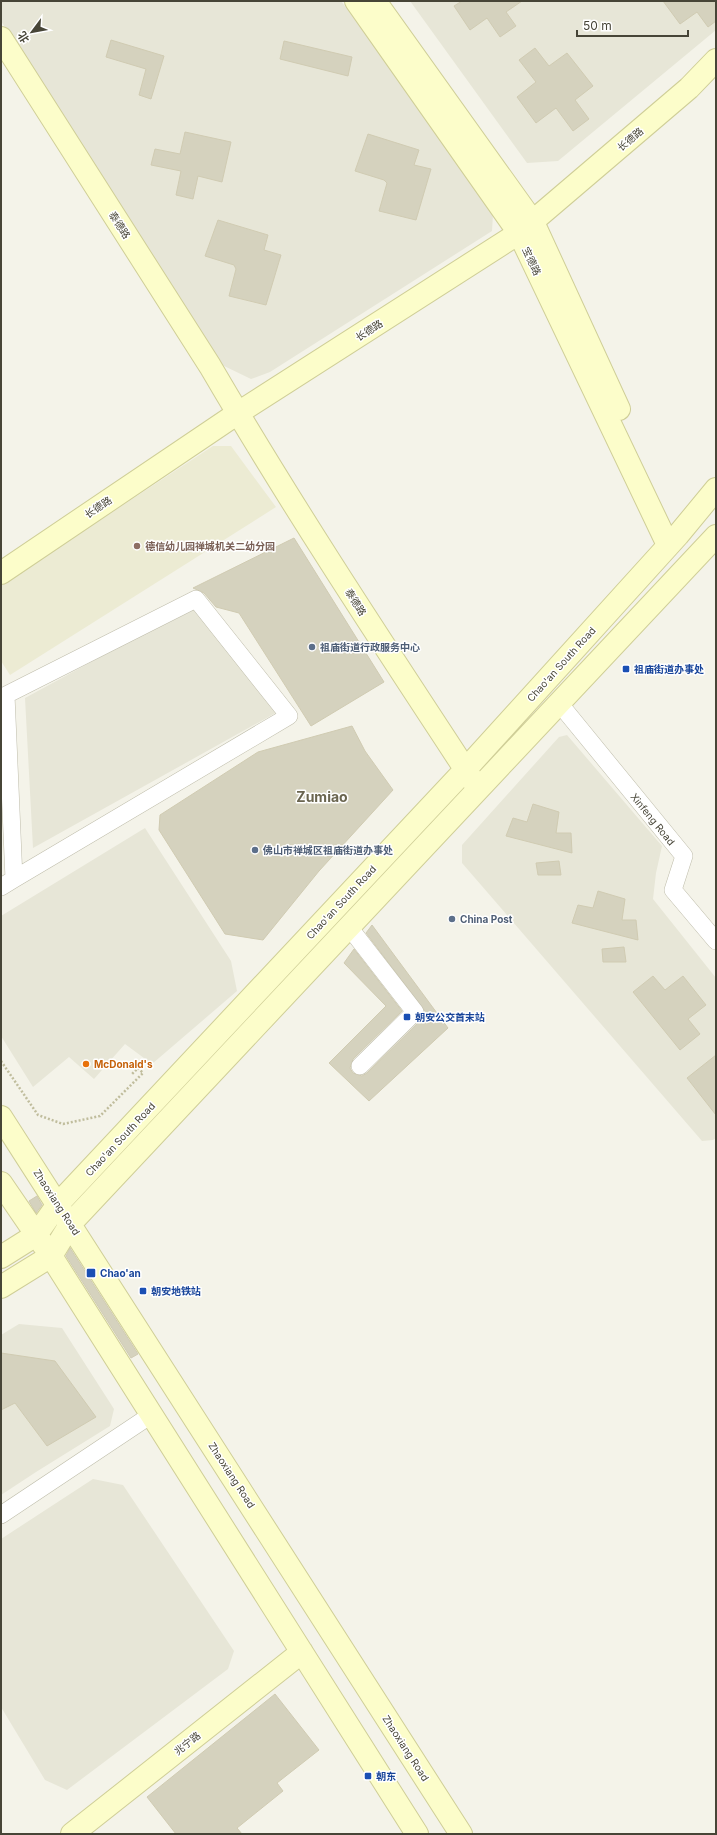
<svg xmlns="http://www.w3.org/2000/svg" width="717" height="1835" font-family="Inter,'Noto Sans SC',sans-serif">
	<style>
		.residential { fill: #e7e6d7 }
		.education { fill: #ecebd3 }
		.building { fill: #d5d2be; stroke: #d0cbb2 }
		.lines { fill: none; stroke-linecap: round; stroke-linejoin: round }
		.street-casing { stroke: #bfbdab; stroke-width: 18 }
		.secondary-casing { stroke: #cfce97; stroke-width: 24 }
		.path { stroke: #c0bd9d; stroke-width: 2.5; stroke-dasharray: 2 2; stroke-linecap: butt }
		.street { stroke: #fff; stroke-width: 17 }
		.secondary { stroke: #fcfdca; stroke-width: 22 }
		.education-dot { fill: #8d6e63; stroke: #fff; stroke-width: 1.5 }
		.service-dot { fill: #5c6f8a; stroke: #fff; stroke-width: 1.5 }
		.transit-dot { fill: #1a4fb4; stroke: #fff; stroke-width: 1.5 }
		.food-dot { fill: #e8710a; stroke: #fff; stroke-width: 1.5 }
		.labels { text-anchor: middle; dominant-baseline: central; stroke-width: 3; stroke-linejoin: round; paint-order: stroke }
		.street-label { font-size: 10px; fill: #474537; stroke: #fff }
		.education-label { font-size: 10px; font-weight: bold; fill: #785e54; stroke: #fff; text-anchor: start }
		.service-label { font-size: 10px; font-weight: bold; fill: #4e5e75; stroke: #fff; text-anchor: start }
		.transit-label { font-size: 10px; font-weight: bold; fill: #164399; stroke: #fff; text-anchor: start }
		.food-label { font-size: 10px; font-weight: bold; fill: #c56008; stroke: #fff; text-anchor: start }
		.district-label { font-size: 14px; font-weight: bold; fill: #6a654f; stroke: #fff }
	</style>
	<rect width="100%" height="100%" fill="#f4f3e9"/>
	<path class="residential" d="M1 1H341L477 187 493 214 492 231 270 372 251 379 222 365 1 21Z
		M410 1H716V30L558 161 527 163Z
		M196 605 279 711 33 848 25 698Z
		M567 735 662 846 656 873 653 899 716 978V1138L713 1140 702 1141 462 863V845L559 737Z
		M145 828 231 961 237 991 152 1064 125 1044 94 1079 69 1057 33 1087 1 1036V916Z
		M19 1324 62 1328 114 1409 110 1426 36 1472 1 1495V1335Z
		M93 1479 123 1485 234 1651 228 1669 67 1790 45 1780 1 1707V1539Z"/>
	<path class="education" d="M213 446H231L276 507 10 675 1 661V585Z"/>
	<path class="building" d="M462 1H522L506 12 516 26 500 37 487 18 470 30 454 6Z
		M663 1H716V21L708 27 697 12 680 24Z
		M111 40 164 56 151 99 139 95 146 69 106 57Z
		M284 41 352 57 348 76 280 59Z
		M535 48 549 66 567 53 593 86 575 100 589 119 573 131 556 108 536 123 517 97 536 82 519 60Z
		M185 132 231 142 222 182 198 176 193 199 176 195 181 171 151 165 155 149 180 154Z
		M368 134 419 150 414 165 431 169 416 220 379 211 387 183 384 180 355 171Z
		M218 220 268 235 264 250 281 255 266 305 229 296 236 269 234 265 205 256Z
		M294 538 384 682 311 726 239 613 216 607 204 593 193 588Z
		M352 726 365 751 393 790 319 871 263 940 225 934 159 830 160 815 258 752Z
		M533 804 559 812 556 833H571L572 853 506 836 513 818 527 822Z
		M559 861 561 875H538L536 863Z
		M598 891 625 899 622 920H636L638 940 572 923 578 905 593 908Z
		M372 925 448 1028 369 1101 329 1063 386 1006 344 963 354 949 402 1011 353 1059 350 1068 353 1073 362 1076 367 1073 422 1019 425 1011 366 933Z
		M624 947 626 962H603L602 949Z
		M653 976 665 990 683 976 706 1005 688 1019 700 1034 680 1050 633 992Z
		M716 1055V1115L687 1078Z
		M37 1196 42 1205 36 1213 29 1201Z
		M70 1248 138 1354 131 1358 66 1256Z
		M1 1353 55 1361 96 1417 47 1446 15 1403 1 1410Z
		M275 1694 319 1750 277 1783 283 1791 237 1828 242 1834H176L147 1797Z"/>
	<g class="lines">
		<defs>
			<path id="street" d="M559 703 684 856 673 890 716 941
				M1 887 14 879 289 716 196 599 6 695 14 879
				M349 927 415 1012 360 1066
				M1 1515 151 1415"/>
			<path id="secondary" d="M356 1 519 233 668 545
				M375 1 533 222 619 409
				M1 38 210 366C293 508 383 644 473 781
				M1 573 238 413 519 233 689 88 716 60
				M1 1117 461 1834
				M1 1183 51 1256 417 1834
				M1 1257 36 1235 58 1204 465 770 678 535 716 489
				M1 1287 51 1256 71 1223 716 536
				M72 1834 302 1652"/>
		</defs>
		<use href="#street" class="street-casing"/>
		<use href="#secondary" class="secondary-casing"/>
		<path class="path" d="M1 1061 38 1115 63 1124 100 1116 143 1073 138 1068 131 1075"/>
		<use href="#street" class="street"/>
		<use href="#secondary" class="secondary"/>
	</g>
	<circle class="education-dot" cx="137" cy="546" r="4"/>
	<g class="service-dot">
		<circle cx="312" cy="647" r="4"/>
		<circle cx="255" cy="850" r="4"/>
		<circle cx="452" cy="919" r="4"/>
	</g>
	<g class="transit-dot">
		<rect x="622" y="665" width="8" height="8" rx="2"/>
		<rect x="403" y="1013" width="8" height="8" rx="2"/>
		<rect x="86" y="1268" width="10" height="10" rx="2"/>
		<rect x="139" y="1287" width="8" height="8" rx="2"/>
		<rect x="364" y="1772" width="8" height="8" rx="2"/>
	</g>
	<circle class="food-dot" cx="86" cy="1064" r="4"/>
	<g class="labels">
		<g class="street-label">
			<text transform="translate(630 139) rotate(-40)">长德路</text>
			<text transform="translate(120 225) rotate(57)">泰德路</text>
			<text transform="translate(532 261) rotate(65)">宝德路</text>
			<text transform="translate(369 330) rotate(-33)">长德路</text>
			<text transform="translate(98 507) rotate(-34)">长德路</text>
			<text transform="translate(356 602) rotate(58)">泰德路</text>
			<text transform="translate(561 664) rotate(-48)">Chao'an South Road</text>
			<text transform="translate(653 819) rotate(51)">Xinfeng Road</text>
			<text transform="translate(341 902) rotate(-47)">Chao'an South Road</text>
			<text transform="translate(120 1139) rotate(-47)">Chao'an South Road</text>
			<text transform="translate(57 1202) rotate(57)">Zhaoxiang Road</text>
			<text transform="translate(232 1475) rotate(57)">Zhaoxiang Road</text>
			<text transform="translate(187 1743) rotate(-38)">兆宁路</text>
			<text transform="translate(406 1748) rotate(57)">Zhaoxiang Road</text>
		</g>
		<g class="education-label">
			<text x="145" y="546">德信幼儿园禅城机关二幼分园</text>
		</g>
		<g class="service-label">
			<text x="320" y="647">祖庙街道行政服务中心</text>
			<text x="263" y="850">佛山市禅城区祖庙街道办事处</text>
			<text x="460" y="919">China Post</text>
		</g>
		<g class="transit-label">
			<text x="634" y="669">祖庙街道办事处</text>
			<text x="415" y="1017">朝安公交首末站</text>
			<text x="100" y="1273">Chao'an</text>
			<text x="151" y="1291">朝安地铁站</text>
			<text x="376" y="1776">朝东</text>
		</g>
		<g class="food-label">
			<text x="94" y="1064">McDonald's</text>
		</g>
		<g class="district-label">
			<text x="322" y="796">Zumiao</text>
		</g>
	</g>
	<rect width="717" height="1835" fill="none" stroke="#474537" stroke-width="4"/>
	<g transform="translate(32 32) rotate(238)" stroke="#ffffff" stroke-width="3" paint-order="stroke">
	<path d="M0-3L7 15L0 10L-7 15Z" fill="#474537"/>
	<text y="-6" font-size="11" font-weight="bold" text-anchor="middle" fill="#474537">北</text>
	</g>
	<path d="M577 30v6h111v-6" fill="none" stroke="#474537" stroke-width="2"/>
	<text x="583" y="30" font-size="12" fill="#474537" stroke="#ffffff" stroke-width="3" paint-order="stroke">50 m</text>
</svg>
